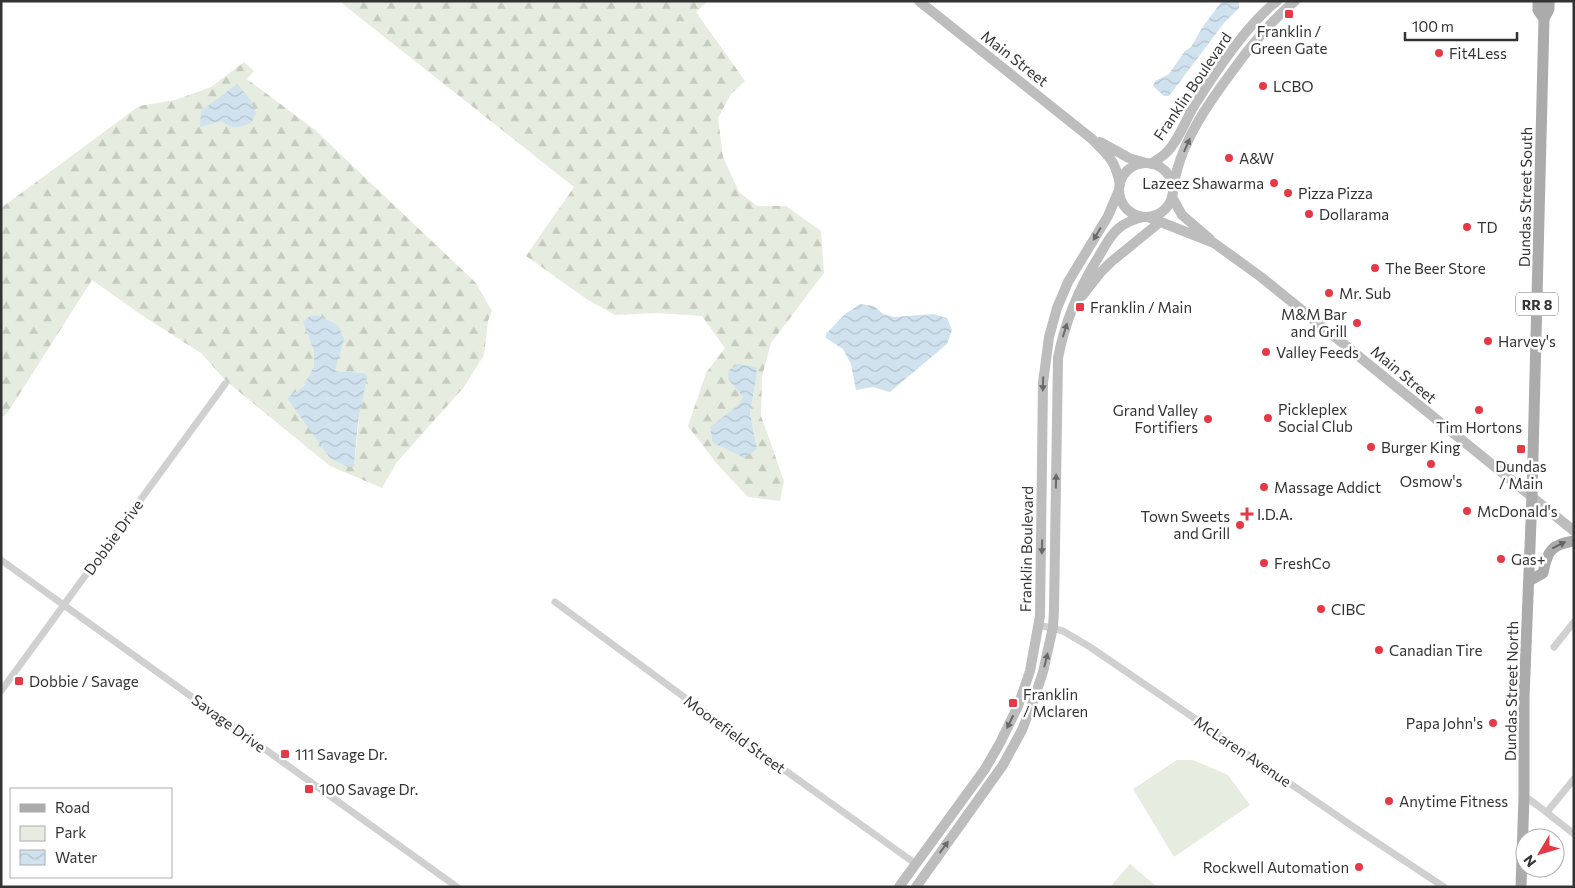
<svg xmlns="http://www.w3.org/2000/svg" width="1575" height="888" font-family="Commissioner,sans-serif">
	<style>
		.forest { fill: url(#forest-firs); fill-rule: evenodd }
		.green { fill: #e6ecdf }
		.water { fill: url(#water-waves) }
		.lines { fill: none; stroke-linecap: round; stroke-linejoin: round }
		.minor { stroke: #d0d0d0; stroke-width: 7 }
		.secondary { stroke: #bdbdbd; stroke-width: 10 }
		.primary { stroke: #ababab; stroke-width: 11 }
		.oneway { fill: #6a6a6a }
		.oneway2 { fill: #636363 }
		.poi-dot { fill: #e63946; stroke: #fff; stroke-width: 2 }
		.labels { text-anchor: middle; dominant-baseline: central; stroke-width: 5; stroke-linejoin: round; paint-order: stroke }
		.shield { fill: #fff; stroke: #707070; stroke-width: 1 }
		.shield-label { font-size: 14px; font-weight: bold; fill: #333 }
		.poi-label { font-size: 15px; fill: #333; stroke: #fff; text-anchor: start }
		.street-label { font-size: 15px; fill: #333; stroke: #fff }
	</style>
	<defs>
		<pattern id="forest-firs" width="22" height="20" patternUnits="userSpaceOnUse" patternTransform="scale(1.25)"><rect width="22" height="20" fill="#e6ecdf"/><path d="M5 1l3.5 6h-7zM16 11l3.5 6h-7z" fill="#c6cbc0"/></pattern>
		<pattern id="water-waves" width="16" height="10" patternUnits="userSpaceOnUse" patternTransform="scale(1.25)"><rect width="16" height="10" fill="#cfe2ee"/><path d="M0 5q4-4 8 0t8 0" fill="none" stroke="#b2c2cd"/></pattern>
	</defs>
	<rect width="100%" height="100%" fill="#fff"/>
	<path class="forest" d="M339 1H708L696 12 745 81 731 94 718 118 723 157 739 192 757 206H786L821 231 824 273 771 343 762 376 761 416 784 481 780 501 748 497 717 464 688 426 706 373 725 348 702 316 658 313 615 315 588 300 526 256 574 187ZM757 374 750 413 757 448 712 442 710 427 738 405 743 397 728 379Z
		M244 62 254 71 247 79 315 130 476 283 492 311 488 321 484 355 464 387 397 462 382 488 330 466 226 381 201 353 146 318 92 280 8 412 1 418V208L139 106 175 100 211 87ZM303 322 334 371 364 373 354 466 287 398 303 387 314 366V351Z"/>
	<path class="green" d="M1177 760H1193L1228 775 1250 805 1174 857 1133 789Z
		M1130 864 1157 887H1110Z"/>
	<path class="water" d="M1222 1H1239V8L1224 23 1169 96H1164L1153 86 1155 81 1169 74 1185 51 1191 47 1202 28Z
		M237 84 250 99 256 113 251 123C237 128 234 130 221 121L200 127 201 111Z
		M860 304 874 306 883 314 894 317 933 314 947 318 952 330 947 344 890 392 873 387 856 390 851 364 843 349 826 338V334L845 314Z
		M317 315 338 325 344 339 335 371 364 373 367 376 358 422 354 466 348 467 330 458 287 398 303 387 314 366V351L303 322 310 316Z
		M738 364 756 367 757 374 750 413 757 449 744 458 712 442 710 427 738 405 743 397 728 379 729 370Z"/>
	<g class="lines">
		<path class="minor" d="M1 560 457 887
			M555 602 737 736 916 864
			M1039 625 1063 631 1090 647 1361 832 1444 887
			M1554 647 1574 622
			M1 691 225 384
			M1524 796 1537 805 1574 834
			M1547 812 1574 779"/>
		<path class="secondary" d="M919 1 1092 139C1109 157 1115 159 1120 185
			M1100 142 1129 158 1146 163
			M1119 190a27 27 0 1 1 54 0a27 27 0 1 1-54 0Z
			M1151 164C1156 160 1162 157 1167 152 1179 140 1185 121 1194 106 1214 74 1247 24 1277 1
			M1173 191C1178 146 1207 105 1234 69 1252 44 1271 21 1295 1
			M1172 197 1182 215 1210 239
			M1148 217 1214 243 1261 277 1574 531
			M1082 296 1101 272 1111 262 1160 222
			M899 887 985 769 1000 743 1018 706 1030 671 1040 616 1043 383 1049 337 1057 308 1068 282 1108 216 1119 190
			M916 887 1003 765 1022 730 1033 702 1043 672 1053 627 1054 610 1058 358C1065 321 1079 288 1099 256 1105 246 1110 235 1119 228 1126 222 1135 219 1143 217"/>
		<path class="primary" d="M1538 1V10L1544 19
			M1529 581 1543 573C1547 552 1551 544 1574 541
			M1521 887 1524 796V698L1532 496 1544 19 1549 9V1"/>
	</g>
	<defs><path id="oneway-solid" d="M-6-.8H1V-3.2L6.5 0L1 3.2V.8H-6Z" transform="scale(1.25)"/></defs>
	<g class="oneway">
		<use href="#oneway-solid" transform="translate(1187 145) rotate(-66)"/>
		<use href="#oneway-solid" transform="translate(1097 234) rotate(121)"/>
		<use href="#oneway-solid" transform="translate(1065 330) rotate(-73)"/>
		<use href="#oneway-solid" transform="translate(1043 384) rotate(92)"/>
		<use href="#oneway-solid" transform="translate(1056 481) rotate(-89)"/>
		<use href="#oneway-solid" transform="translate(1042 547) rotate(91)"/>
		<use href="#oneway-solid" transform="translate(1046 660) rotate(-76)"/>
		<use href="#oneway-solid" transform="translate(1010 722) rotate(116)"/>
		<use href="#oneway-solid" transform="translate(944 847) rotate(-54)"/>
	</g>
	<use class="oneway2" href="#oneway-solid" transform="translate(1559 545) rotate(-26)"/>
	<g class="poi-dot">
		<rect x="1284" y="9" width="10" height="10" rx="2.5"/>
		<circle cx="1439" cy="53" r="5"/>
		<circle cx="1263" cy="86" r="5"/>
		<circle cx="1229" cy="158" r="5"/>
		<circle cx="1274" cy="183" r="5"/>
		<circle cx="1288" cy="193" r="5"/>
		<circle cx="1309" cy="214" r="5"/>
		<circle cx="1467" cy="227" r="5"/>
		<circle cx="1375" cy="268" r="5"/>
		<circle cx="1329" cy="293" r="5"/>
		<rect x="1075" y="302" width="10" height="10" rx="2.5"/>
		<circle cx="1357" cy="323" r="5"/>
		<circle cx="1488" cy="341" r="5"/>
		<circle cx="1266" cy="352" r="5"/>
		<circle cx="1479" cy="410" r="5"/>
		<circle cx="1268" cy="418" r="5"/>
		<circle cx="1208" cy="419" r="5"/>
		<circle cx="1371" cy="447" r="5"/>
		<rect x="1516" y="444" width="10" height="10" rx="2.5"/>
		<circle cx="1431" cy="464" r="5"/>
		<circle cx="1264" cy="487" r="5"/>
		<circle cx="1467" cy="511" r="5"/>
		<path d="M1244.5 506.5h5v5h5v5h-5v5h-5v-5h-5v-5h5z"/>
		<circle cx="1240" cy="525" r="5"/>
		<circle cx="1501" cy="559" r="5"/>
		<circle cx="1264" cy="563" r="5"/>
		<circle cx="1321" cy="609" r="5"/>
		<circle cx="1379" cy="650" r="5"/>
		<rect x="14" y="676" width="10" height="10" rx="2.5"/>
		<rect x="1008" y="698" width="10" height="10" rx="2.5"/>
		<circle cx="1493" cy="723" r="5"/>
		<rect x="280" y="749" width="10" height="10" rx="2.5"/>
		<rect x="304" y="784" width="10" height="10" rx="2.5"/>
		<circle cx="1389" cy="801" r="5"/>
		<circle cx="1359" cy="867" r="5"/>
	</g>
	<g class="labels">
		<rect class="shield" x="1516" y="292.5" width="42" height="23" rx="4"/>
		<g class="shield-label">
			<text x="1537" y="304">RR 8</text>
		</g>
		<g class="poi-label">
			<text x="1289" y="31" text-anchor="middle">Franklin /<tspan x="1289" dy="17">Green Gate</tspan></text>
			<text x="1449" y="53">Fit4Less</text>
			<text x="1273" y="86">LCBO</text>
			<text x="1239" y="158">A&amp;W</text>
			<text x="1264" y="183" text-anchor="end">Lazeez Shawarma</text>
			<text x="1298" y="193">Pizza Pizza</text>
			<text x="1319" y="214">Dollarama</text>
			<text x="1477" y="227">TD</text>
			<text x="1385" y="268">The Beer Store</text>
			<text x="1339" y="293">Mr. Sub</text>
			<text x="1090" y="307">Franklin / Main</text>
			<text x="1347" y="314" text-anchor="end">M&amp;M Bar<tspan x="1347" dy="17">and Grill</tspan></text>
			<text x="1498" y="341">Harvey's</text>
			<text x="1276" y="352">Valley Feeds</text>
			<text x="1278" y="409">Pickleplex<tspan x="1278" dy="17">Social Club</tspan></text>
			<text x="1198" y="410" text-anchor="end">Grand Valley<tspan x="1198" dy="17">Fortifiers</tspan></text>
			<text x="1479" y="427" text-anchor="middle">Tim Hortons</text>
			<text x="1381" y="447">Burger King</text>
			<text x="1521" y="466" text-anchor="middle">Dundas<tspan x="1521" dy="17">/ Main</tspan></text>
			<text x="1431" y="481" text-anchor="middle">Osmow's</text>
			<text x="1274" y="487">Massage Addict</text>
			<text x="1477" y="511">McDonald's</text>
			<text x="1257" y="514">I.D.A.</text>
			<text x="1230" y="516" text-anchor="end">Town Sweets<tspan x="1230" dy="17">and Grill</tspan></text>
			<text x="1511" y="559">Gas+</text>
			<text x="1274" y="563">FreshCo</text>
			<text x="1331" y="609">CIBC</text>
			<text x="1389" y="650">Canadian Tire</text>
			<text x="29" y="681">Dobbie / Savage</text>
			<text x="1023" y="694">Franklin<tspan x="1023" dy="17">/ Mclaren</tspan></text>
			<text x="1483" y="723" text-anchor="end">Papa John's</text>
			<text x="295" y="754">111 Savage Dr.</text>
			<text x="319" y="789">100 Savage Dr.</text>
			<text x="1399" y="801">Anytime Fitness</text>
			<text x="1349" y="867" text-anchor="end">Rockwell Automation</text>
		</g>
		<g class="street-label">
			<text transform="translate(1015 58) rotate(38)">Main Street</text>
			<text transform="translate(1192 86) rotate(-56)">Franklin Boulevard</text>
			<text transform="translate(1525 197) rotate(-89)">Dundas Street South</text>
			<text transform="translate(1404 374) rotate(40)">Main Street</text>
			<text transform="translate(113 537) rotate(-54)">Dobbie Drive</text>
			<text transform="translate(1026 549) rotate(-89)">Franklin Boulevard</text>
			<text transform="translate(1511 691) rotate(-89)">Dundas Street North</text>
			<text transform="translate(229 723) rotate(36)">Savage Drive</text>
			<text transform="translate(735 734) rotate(36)">Moorefield Street</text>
			<text transform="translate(1243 751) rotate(34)">McLaren Avenue</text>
		</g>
	</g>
	<rect width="1575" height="888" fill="none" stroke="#333333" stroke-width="5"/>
	<rect x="10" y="788" width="162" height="90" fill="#ffffff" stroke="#adadad"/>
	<rect x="20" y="804" width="25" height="8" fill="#ababab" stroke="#adadad"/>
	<text x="55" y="813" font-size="15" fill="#333333">Road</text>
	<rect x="20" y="826" width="25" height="15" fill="#e6ecdf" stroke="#adadad"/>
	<text x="55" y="838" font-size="15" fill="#333333">Park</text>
	<rect x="20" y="850" width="25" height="15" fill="url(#water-waves)" stroke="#adadad"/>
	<text x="55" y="863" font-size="15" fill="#333333">Water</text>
	<g transform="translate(1540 853) rotate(232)"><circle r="24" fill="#ffffff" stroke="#adadad"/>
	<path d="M0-4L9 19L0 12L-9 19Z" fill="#e63946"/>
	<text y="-8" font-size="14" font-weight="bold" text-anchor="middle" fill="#333333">N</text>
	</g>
	<path d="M1405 32v8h112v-8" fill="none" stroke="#333333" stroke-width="2.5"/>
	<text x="1412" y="32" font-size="15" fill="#333333" stroke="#ffffff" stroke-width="4" paint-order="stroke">100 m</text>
</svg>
